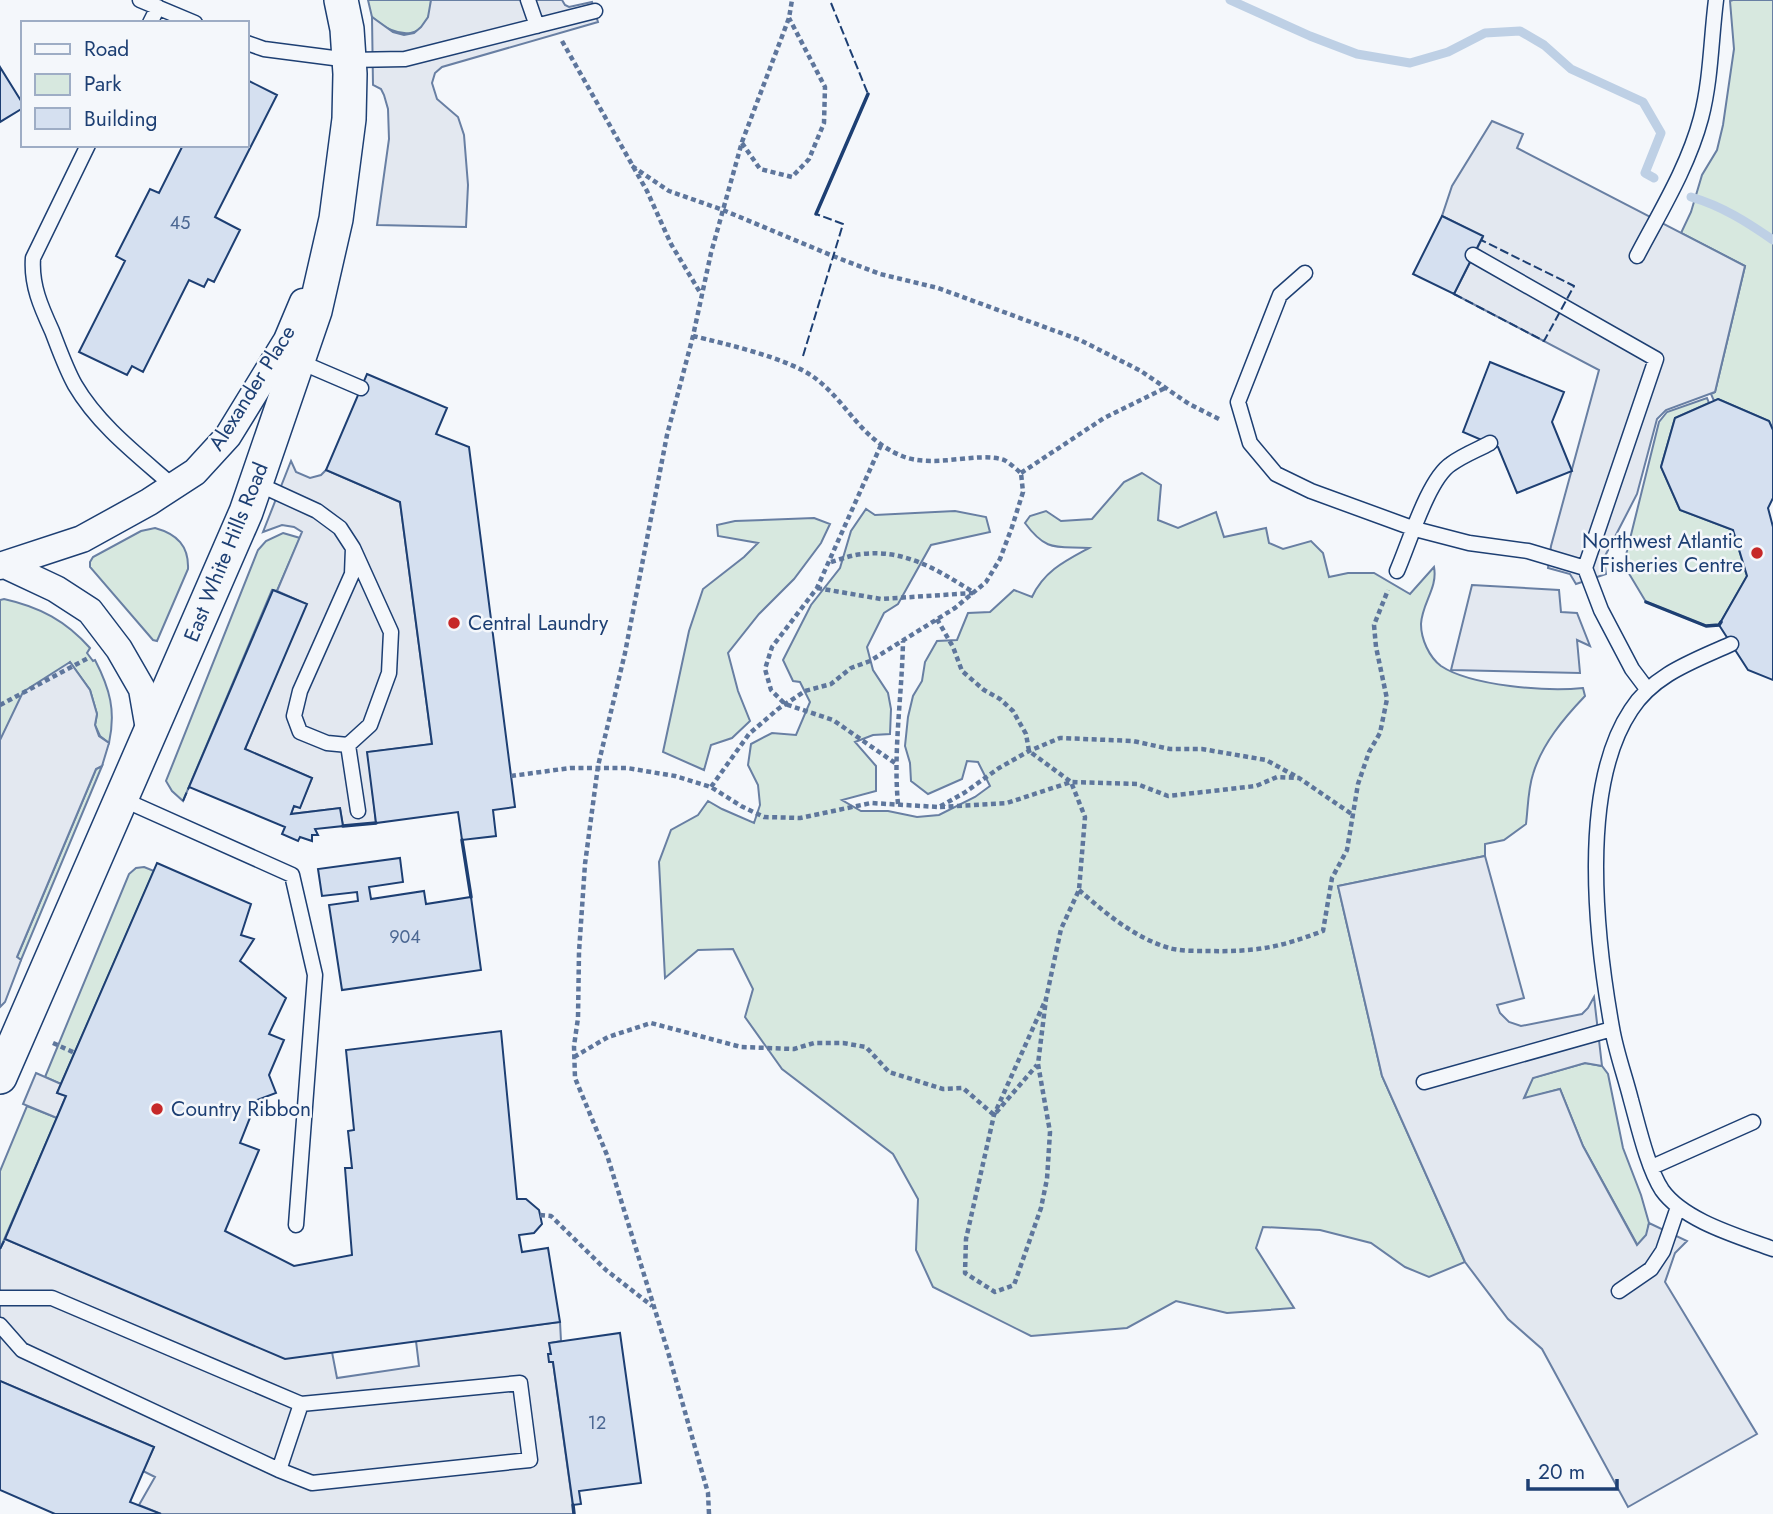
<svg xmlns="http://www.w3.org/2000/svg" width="1773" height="1514" font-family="Jost,sans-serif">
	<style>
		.green { fill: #d7e8df; stroke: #687fa3; stroke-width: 2 }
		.parking { fill: #e3e8f0; stroke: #687fa3; stroke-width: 2 }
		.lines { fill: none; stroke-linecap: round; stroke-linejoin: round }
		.stream { stroke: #bed0e5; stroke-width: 9 }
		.building { fill: #d5e0f0; stroke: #1d3f73; stroke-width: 2 }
		.service-casing { stroke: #1d3f73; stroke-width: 17 }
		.minor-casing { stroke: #1d3f73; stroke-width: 29 }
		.tertiary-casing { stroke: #1d3f73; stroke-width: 36 }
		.path { stroke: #5e769c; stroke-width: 4.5; stroke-dasharray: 5 3.5; stroke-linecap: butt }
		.service { stroke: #f4f7fb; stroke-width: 14 }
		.minor { stroke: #f4f7fb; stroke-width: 26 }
		.tertiary { stroke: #f4f7fb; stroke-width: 33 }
		.fence { stroke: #1d3f73; stroke-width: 2; stroke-dasharray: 9 3.5; stroke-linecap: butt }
		.wall { stroke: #1d3f73; stroke-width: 3.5 }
		.poi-dot { fill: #c62828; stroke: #f4f7fb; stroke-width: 2.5 }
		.labels { text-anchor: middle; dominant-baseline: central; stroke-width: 5; stroke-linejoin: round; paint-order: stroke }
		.number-label { font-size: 18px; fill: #4b6792 }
		.street-label { font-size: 21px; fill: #1d3f73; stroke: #f4f7fb }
		.poi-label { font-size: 21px; fill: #1d3f73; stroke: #f4f7fb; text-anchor: start }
	</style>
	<rect width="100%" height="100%" fill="#f4f7fb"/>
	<path class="green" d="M368 0H431C431 42 396 40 372 17Z
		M1733 0H1773V430L1769 421 1718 399 1714 401 1711 394 1715 392 1745 266 1681 233 1691 212 1702 175 1717 150 1723 125 1734 49 1730 1Z
		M1707 398 1709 403 1675 418 1661 467 1680 510 1733 530 1747 576 1719 625 1706 626 1646 602 1628 572 1626 555 1659 422 1667 412Z
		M1142 473 1161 485 1158 520 1178 528 1216 512 1224 537 1266 528 1269 543 1283 549 1311 541 1323 553 1329 577 1348 573H1374L1410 594 1434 567C1438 588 1422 603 1421 624 1421 639 1429 657 1441 666 1471 686 1548 692 1583 688L1585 696C1564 718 1542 744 1533 774 1528 789 1528 808 1526 824L1504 840 1485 844V856L1338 886 1382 1076 1465 1262 1429 1277 1405 1267 1371 1243 1320 1230 1263 1227 1256 1248 1294 1308 1227 1313 1176 1301 1127 1328 1031 1336 933 1287 916 1250 918 1199 893 1154 782 1069 745 1017 753 989 733 949 698 950 665 978 659 862 671 830 698 815 708 801 722 809 754 823 760 805 758 785 748 765 751 744 772 733 796 735 810 702 800 682 793 681 783 660 811 605 840 568 851 531 866 509 875 515 955 511 986 517 990 532 931 545 898 604 884 613 867 647 873 670 888 693 891 709 890 734 873 735 855 742 876 766V791L842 800 861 811H888L917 817 939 815 975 797 990 786 978 762 967 761 962 779 928 794 911 781 910 763 905 746 908 717 913 696 922 681 925 662 937 641 957 640 968 613 990 612 1014 590 1032 597C1044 571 1065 561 1089 548 1057 546 1047 553 1025 523L1030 516 1046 511 1061 521 1092 519 1124 482Z
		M814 518 830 524 821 543 794 579 759 614 728 653 738 691 750 721 732 738 711 745 704 770 663 752 689 631 703 589 744 557 758 543 718 536 717 525 735 521Z
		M155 528C177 534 189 546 188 569L157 641 153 640 90 567V562L93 557 141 531Z
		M283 533 300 538 277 591 272 590 183 801 172 791 166 781 258 550 266 541Z
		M4 599C40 607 66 621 90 648L87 653 93 661 95 660C110 689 116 711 109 743L100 736 95 725 97 714 90 690 70 662 0 740V600Z
		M102 766 21 960 17 957 96 769Z
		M144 867 154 871 61 1084 45 1077 129 874 136 868Z
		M1585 1063 1602 1066 1608 1074 1623 1148 1641 1195 1649 1223 1647 1235 1638 1246 1583 1146 1560 1089 1524 1099 1532 1078Z
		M27 1106 57 1118 0 1249V1171Z"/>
	<path class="parking" d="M431 0H562L565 5 569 7 592 2 598 22 442 67 435 73 432 83 437 99 458 117 464 135 468 185 466 227 377 225 389 139 388 109 384 95 381 89 373 85 372 17 393 32 404 35 414 33 421 27 428 17Z
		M1492 121 1523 134 1517 148 1745 266 1715 392 1666 410 1657 419 1637 494 1604 558 1606 574 1576 584 1570 574 1548 568 1551 546 1599 370 1454 294 1483 237 1442 216 1452 186Z
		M291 461 296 472 310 478 321 475 326 470 400 502 432 744 368 752 376 823 343 826 340 808 291 814 294 806 300 807 312 778 245 749 306 604 277 591 302 532 294 527 282 525 263 532Z
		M1472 585 1559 590 1561 612 1577 613 1590 646 1577 640 1580 673 1451 670Z
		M70 662 90 690 97 714 95 725 99 736 109 743 102 766 96 769 17 957 21 960 5 1002 0 1007V740L23 692Z
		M1485 856 1524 998 1497 1005 1500 1013 1509 1022 1521 1026 1582 1014 1588 1008 1594 997 1602 1066 1585 1063 1533 1078 1524 1098 1560 1089 1583 1146 1637 1245 1646 1235 1649 1223 1687 1241 1675 1253 1665 1282 1757 1434 1628 1507 1542 1349 1508 1319 1465 1262 1382 1076 1338 886Z
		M36 1073 61 1084 57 1093 66 1096 57 1118 23 1104Z
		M5 1239 285 1358 332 1352 337 1378 419 1366 416 1341 560 1322 561 1341 550 1343 551 1354H549L553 1362 574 1514H161L139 1505 155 1477 143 1471 154 1447 0 1381V1249Z"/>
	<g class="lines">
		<path class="stream" d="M1230 0 1310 36 1357 54 1410 63 1448 52 1485 33 1520 31 1544 45 1571 69 1643 102 1661 133 1645 173 1654 178
			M1691 197C1722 206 1747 222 1773 240"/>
	</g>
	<path class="building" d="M0 67 23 104V108L0 122Z
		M247 80 277 95 215 217 240 230 214 282 208 279 204 287 189 280 143 372 132 366 127 375 79 352 125 261 116 256 150 189 159 193 183 145H247Z
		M1442 216 1483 236 1454 294 1413 274Z
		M1490 362 1564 392 1552 422 1572 471 1517 493 1498 447 1463 432Z
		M367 374 447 408 436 434 469 447 515 807 493 810 496 836 462 840 458 812 376 823 367 752 432 744 400 502 326 470Z
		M1718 399 1769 421 1773 430V498L1768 508 1773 527V680L1748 670 1719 625 1747 576 1733 530 1680 510 1661 467 1675 418Z
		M273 590 307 604 245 749 312 778 300 808 294 806 291 814 340 808 343 826 315 829 318 835H312V841L300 837 298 841 282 834 285 827 189 787Z
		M400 858 403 882 369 887 371 899 424 891 426 904 471 897 481 970 342 990 329 905 358 901 357 892 322 896 318 869Z
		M157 863 251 904 241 935 254 939 240 961 286 998 269 1034 284 1040 269 1075 276 1093 257 1100 240 1143 259 1150 225 1231 294 1266 352 1255 345 1168H352L348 1131 354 1130 346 1050 501 1031 517 1199H526L539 1210 542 1224 534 1233 519 1235 522 1252 548 1248 560 1322 285 1359 5 1239 66 1096 57 1093Z
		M620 1333 641 1483 579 1491 581 1504 573 1505 553 1362H549L548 1354H551L549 1343Z
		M0 1381 154 1447 130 1502 161 1514H55L0 1490Z"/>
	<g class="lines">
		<defs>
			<path id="service" d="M140 0 195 23
				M528 0 537 26
				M150 23 158 7
				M247 43 264 49 349 60 405 59 595 11
				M88 145 33 258C31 285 41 307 52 331 59 349 66 369 75 385 99 426 139 456 173 486
				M1473 255 1656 359 1585 568 1601 610 1632 669 1647 689
				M1637 256C1660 212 1688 167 1701 118 1711 80 1711 39 1716 0
				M1305 273 1280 295 1238 402 1250 443 1276 474 1311 491 1415 529 1469 543 1528 551 1585 568
				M298 361 361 388
				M256 483 317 511 340 528 353 548 352 574 300 691 294 716 300 732 327 743 348 745 370 725 389 673 391 632 353 548
				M1397 571C1409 544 1428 479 1451 464 1463 455 1477 450 1490 443
				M1731 644C1694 661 1654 674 1631 710 1579 788 1596 939 1612 1028 1616 1052 1625 1076 1631 1100 1638 1125 1648 1169 1662 1190 1684 1221 1738 1236 1773 1249
				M348 745 358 811
				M122 799 292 875 315 975 296 1225
				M1424 1082 1612 1029
				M1652 1167 1753 1122
				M1619 1291 1651 1269 1663 1251 1678 1207
				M0 1298H52L301 1404 279 1470 22 1350 0 1325
				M279 1470 312 1483 530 1460 520 1383 301 1404"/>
			<path id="minor" d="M5 565 56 589 90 611 119 649 142 689 150 735
				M0 566 82 539 149 502 195 472 228 436 287 340 303 302"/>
			<path id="tertiary" d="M0 1077 246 512 315 311 336 219 349 119 350 74 347 29 341 0"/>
		</defs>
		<use href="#service" class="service-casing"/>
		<use href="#minor" class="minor-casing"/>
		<use href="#tertiary" class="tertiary-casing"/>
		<path class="path" d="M562 41 647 191 671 244 701 294
			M742 143 760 169 792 177 809 159 824 123 825 87 789 18
			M632 166 669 191 723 210 833 256 880 274 938 288 1080 340 1141 371 1189 404 1221 420
			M693 336C726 344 788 358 815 378 848 403 860 439 902 456 934 469 977 451 1004 460 1010 463 1016 469 1021 473L1023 492 1012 527 1000 559 986 582 955 608 870 661 851 668 831 684 805 691 778 709 749 734 711 787
			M881 445 817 588 772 647 765 669 771 690 785 704 833 720 895 763
			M1021 473 1104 418 1165 388
			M831 562C841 559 852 555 862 554 905 549 938 570 973 592
			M817 588 881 599 973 593
			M937 619 953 647 962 671 984 690 1000 699 1013 711 1026 734 1029 751 1071 782 1085 817 1079 890 1061 929 1046 999 1038 1064 1050 1132 1047 1179 1041 1208 1014 1285 995 1292 965 1273 966 1239 994 1115 1046 999
			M0 705 90 657
			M511 776 570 768H627L675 776 711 787 741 806 764 817 800 818 871 803 939 807 964 793 999 768 1029 751 1060 738 1133 741 1170 749H1202L1266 760 1299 778
			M898 804C893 750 902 696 903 641
			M940 807 1007 803 1071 782 1137 784 1168 796 1256 786 1277 777 1299 778 1353 815
			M1079 890C1105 913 1135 938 1169 948 1180 951 1195 951 1207 951 1255 952 1278 948 1323 931L1332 878 1347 850 1358 784 1369 752 1380 733 1387 699 1376 647 1374 625 1388 590
			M53 1043 75 1053
			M574 1057 608 1037 651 1023 741 1047 794 1049 814 1043H843L866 1047 889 1072 943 1089 963 1088 994 1115 1037 1065
			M540 1215 551 1216 606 1270 652 1306
			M709 1514 708 1493 668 1352 607 1155 575 1078 574 1046 578 1018 579 952 585 864 598 766 625 653 667 435 693 336 711 253 742 142 789 18 792 0"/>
		<use href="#service" class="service"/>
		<use href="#minor" class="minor"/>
		<use href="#tertiary" class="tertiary"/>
		<path class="fence" d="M831 3 868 94
			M1454 294 1544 341 1574 286 1481 240
			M803 356 843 224 816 214
			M183 801 189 787
			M0 1249 5 1239"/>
		<path class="wall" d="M816 214 868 94
			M1646 602 1706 626 1719 625 1721 622
			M343 826 376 823
			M462 840 471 897
			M573 1505 574 1514"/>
	</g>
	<g class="poi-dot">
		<circle cx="1757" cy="553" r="7"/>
		<circle cx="454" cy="623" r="7"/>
		<circle cx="157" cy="1109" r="7"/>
	</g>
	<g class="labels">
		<g class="number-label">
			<text x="180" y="223">45</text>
			<text x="405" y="937">904</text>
			<text x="597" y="1423">12</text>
		</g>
		<g class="street-label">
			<text transform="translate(252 388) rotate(-58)">Alexander Place</text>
			<text transform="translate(226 552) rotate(-68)">East White Hills Road</text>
		</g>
		<g class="poi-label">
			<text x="1743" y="541" text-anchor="end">Northwest Atlantic<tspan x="1743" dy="24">Fisheries Centre</tspan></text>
			<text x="468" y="623">Central Laundry</text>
			<text x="171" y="1109">Country Ribbon</text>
		</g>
	</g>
	<rect x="21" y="21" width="228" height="126" fill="#f4f7fb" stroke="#9eadc5" stroke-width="2"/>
	<rect x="35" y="44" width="35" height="10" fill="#f4f7fb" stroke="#9eadc5" stroke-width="2"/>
	<text x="84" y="56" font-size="21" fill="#1d3f73">Road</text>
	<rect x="35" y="74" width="35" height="21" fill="#d7e8df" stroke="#9eadc5" stroke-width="2"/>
	<text x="84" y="91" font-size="21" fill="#1d3f73">Park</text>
	<rect x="35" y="108" width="35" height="21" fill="#d5e0f0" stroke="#9eadc5" stroke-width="2"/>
	<text x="84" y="126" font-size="21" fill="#1d3f73">Building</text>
	<path d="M1528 1479v10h89v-10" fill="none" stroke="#1d3f73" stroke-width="3.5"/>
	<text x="1538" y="1479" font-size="21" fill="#1d3f73" stroke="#f4f7fb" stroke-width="5" paint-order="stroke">20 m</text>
</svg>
